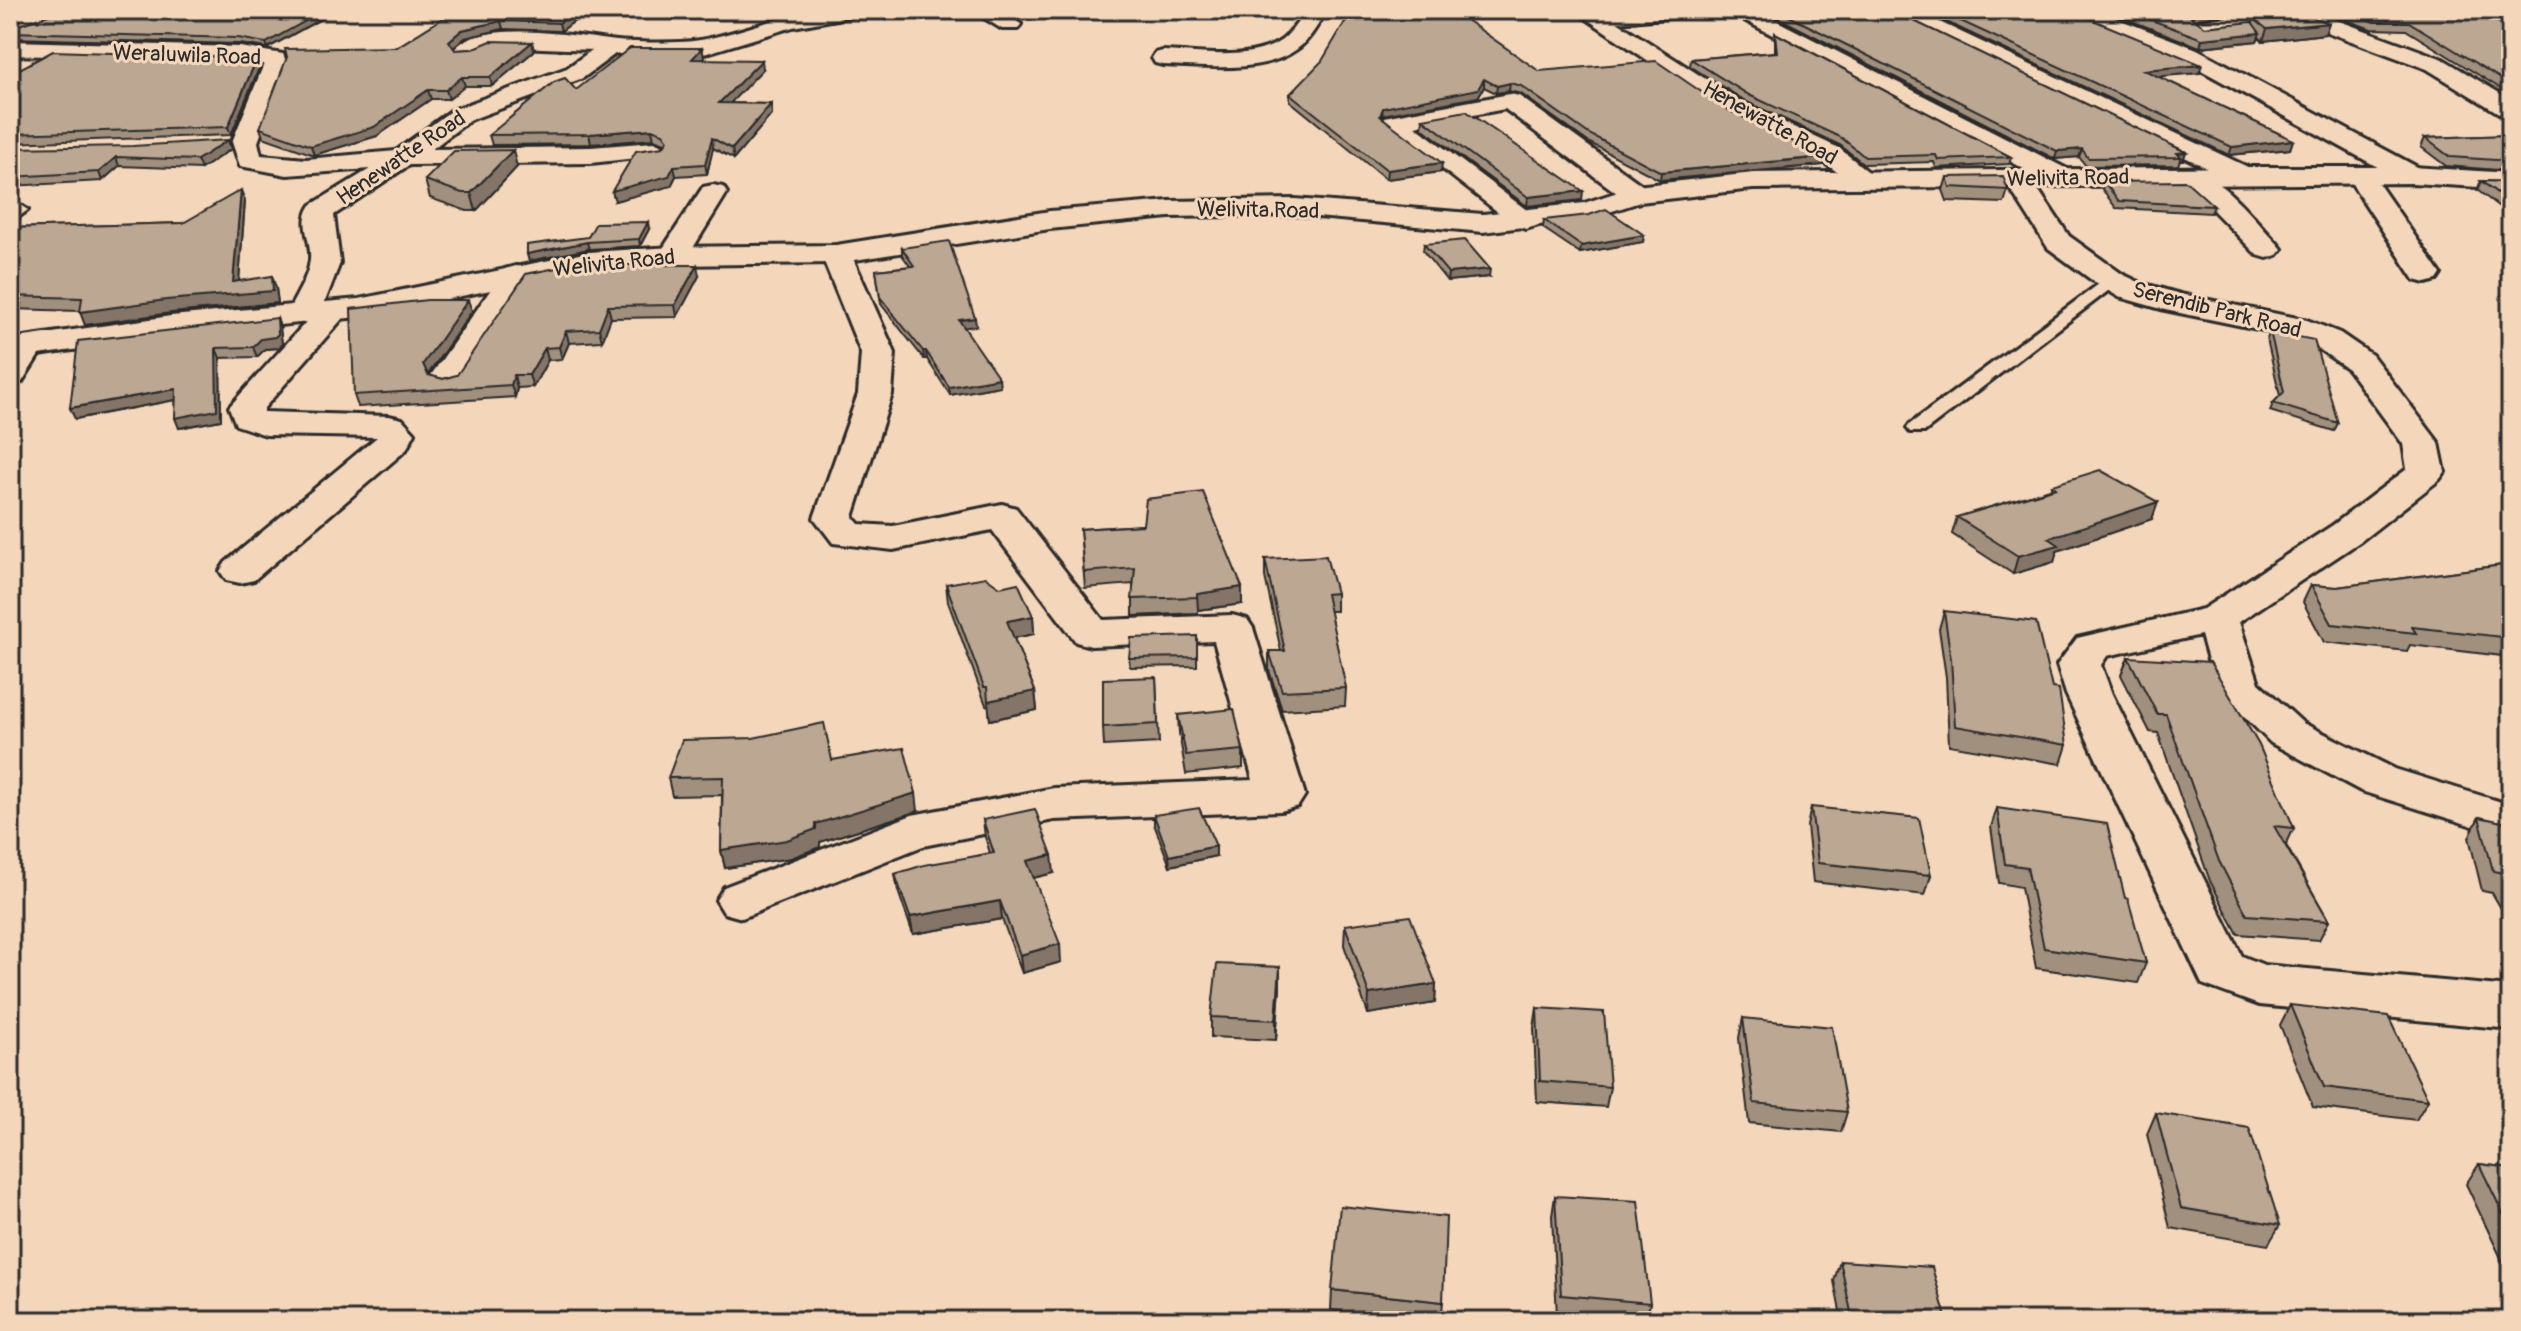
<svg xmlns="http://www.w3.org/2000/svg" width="2521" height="1331" font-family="Pangolin,sans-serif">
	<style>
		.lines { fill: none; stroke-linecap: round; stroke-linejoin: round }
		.service-casing { stroke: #2b2b2b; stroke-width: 6 }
		.minor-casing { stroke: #2b2b2b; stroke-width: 6 }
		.tertiary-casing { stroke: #2b2b2b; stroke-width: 6 }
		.service { fill: #f4d7bb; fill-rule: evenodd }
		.minor { fill: #f4d7bb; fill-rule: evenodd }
		.tertiary { fill: #f4d7bb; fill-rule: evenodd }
		.wall { fill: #a2907e; stroke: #2b2b2b; stroke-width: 2 }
		.shaded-wall { fill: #847567; stroke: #2b2b2b; stroke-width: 2 }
		.building { fill: #bca793; stroke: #2b2b2b; stroke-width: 2 }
		.labels { text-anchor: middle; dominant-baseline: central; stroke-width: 6; stroke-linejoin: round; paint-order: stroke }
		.far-street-label { font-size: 22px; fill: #2b2b2b; stroke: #f4d7bb }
	</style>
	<rect width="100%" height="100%" fill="#f4d7bb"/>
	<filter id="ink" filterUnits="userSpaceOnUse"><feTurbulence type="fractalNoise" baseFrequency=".0125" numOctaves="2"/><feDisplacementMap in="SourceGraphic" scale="16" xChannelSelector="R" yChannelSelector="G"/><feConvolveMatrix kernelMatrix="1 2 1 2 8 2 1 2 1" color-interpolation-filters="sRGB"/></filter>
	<g filter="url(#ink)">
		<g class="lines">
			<defs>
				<path id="service" d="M20 205 28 210 10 223V210Z
					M2111 275 2119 280 2117 284 1924 432H1910L1907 428 1910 424Z"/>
				<path id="minor" d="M35 10H67L64 14 10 31V18Z
					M818 10H867L864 14 793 27 704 54H615L583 78 470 120 432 149 591 147 654 142 663 145 667 150 663 155 591 163 409 165 334 215 340 263 324 304 333 302 344 304 349 311 264 408V412L389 416 402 419 415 433 406 450 254 580 240 583 226 580 220 571 226 562 377 437 266 435 236 425 229 407 307 321 293 319 288 312C296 295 308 278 310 260 312 239 298 224 311 205L370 169 287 175 240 166 232 142 264 64 240 61 10 55V41L240 47 283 54 287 64 258 142 261 155 306 159 396 151 452 110 567 68 592 50 493 46 473 55H457L454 50C476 19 574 35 608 40 628 43 686 44 706 39 744 31 779 16 818 10Z
					M971 10H998L1021 24 1018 29H1002Z
					M1306 10H1327C1319 23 1310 40 1297 49 1261 75 1204 66 1163 65L1155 63 1152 58 1155 53 1163 51C1199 52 1251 62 1282 40 1292 32 1299 20 1306 10Z
					M1604 10H1698L1688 16 1617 22 1746 105 1839 148 1876 178 1873 184H1853L1821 160 1728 115 1584 17 1587 12Z
					M1730 10H1756L2073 172 2076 178 2073 184H2053L1733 14Z
					M1887 10H1914L2252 169 2256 175 2252 181H2234L1890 14Z
					M2065 10H2094L2197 49 2421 169 2425 175 2421 181H2403L2181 59 2068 14Z
					M2291 10H2321L2323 15 2443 59 2511 100V117L2502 115 2427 69 2300 22 2202 32 2191 26 2202 20Z
					M2439 10H2474L2511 19V32L2442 14Z
					M1510 94 1519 96 1646 188 1650 194 1646 200 1636 202 1626 200 1505 109 1415 126 1540 220 1536 226 1526 229 1516 226 1382 122 1385 117 1394 115Z
					M2187 168C2223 177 2252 217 2277 243L2282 249 2277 255 2267 258 2257 255 2202 199 2174 176 2178 170Z
					M2360 168 2369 170 2441 274 2437 280 2426 283 2415 280 2411 274 2347 176 2351 170Z
					M2017 171 2027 173 2069 236 2122 274 2141 283 2180 294 2307 320 2340 333 2372 355 2439 443 2445 472 2439 480 2361 541 2239 622 2259 683 2303 723 2395 769 2511 805V838L2361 791 2271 743 2216 688 2201 635 2107 656 2101 665 2112 694 2242 956 2264 965 2511 987V1029L2259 1005 2202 984 2066 694 2057 665 2077 638 2203 609 2333 525 2407 469 2403 444 2348 369 2316 347 2287 335 2165 310 2119 297 2100 286 2048 248 2004 179 2007 173Z
					M713 185 723 187 727 193 688 256 683 262 673 265 663 262 658 256 703 187Z
					M836 245 846 248 851 254 895 353 892 394 853 517 859 524 893 526 1002 504 1016 508 1103 620 1232 615 1247 619 1253 628 1305 795 1298 806 1281 811 1054 820 923 846 742 918 724 913 716 900 724 887 912 815 1054 788 1253 780 1214 641 1091 646 1076 642 992 530 893 550 833 543 814 518 858 394 861 353 821 254 826 248Z
					M516 266 527 269 531 275 463 378 458 385 446 388 434 385 429 378 505 269Z
					M28 337 40 340 44 347 22 382 10 385V349L16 340Z"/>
				<path id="tertiary" d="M2243 167H2412L2511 173V189L2412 183 1753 189 1640 202 1588 219 1483 232 1295 215 1169 217 1050 229 836 263 673 265 589 270 359 317 171 336 10 359V339L171 316 359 299 589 252 673 247 836 245 1050 211 1169 201 1295 199 1483 214 1584 203 1636 186 1753 173Z"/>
			</defs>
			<use href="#service" class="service-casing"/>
			<use href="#minor" class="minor-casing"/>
			<use href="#tertiary" class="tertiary-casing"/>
			<use href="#service" class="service"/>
			<use href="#minor" class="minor"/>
			<use href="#tertiary" class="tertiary"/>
		</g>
		<path class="wall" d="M337 10 268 48 240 44 10 38V28Z
			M1772 10H1891L2186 152 2183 160H2180L2178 165 2086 166 2079 157 2055 159 1773 15Z
			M1921 10H2069L2199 73 2157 76 2293 140 2290 149 2229 155Z
			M2102 10H2265L2202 17 2195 21 2205 27 2253 22 2254 19 2325 34 2263 41 2259 37 2257 41 2200 47Z
			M2344 10 2511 25V95L2406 30 2371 29 2341 18Z
			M2486 10H2511V17Z
			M453 12 576 20 561 31 503 29 465 38 453 48 455 50 472 49 532 42 534 51 492 86H465L449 99H431L377 136 314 155 263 137 260 128 397 47Z
			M1775 33 2011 157 2009 164 1936 168 1934 162 1864 164 1840 145 1747 102 1690 66 1691 59 1775 52Z
			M702 48 704 57 702 59 763 69 730 103 771 104 772 114 734 159 713 148 707 174 676 176 671 186 615 201 665 143 654 139 591 144 492 145 489 135 576 90Z
			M257 58 260 66 231 135 10 143V74Z
			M1539 71 1728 110 1823 165 1660 180 1588 142 1521 94 1509 91 1496 93 1484 87 1478 97 1382 115V117L1441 172 1386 179 1290 101V94Z
			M1423 119 1582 200 1527 206 1422 128Z
			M2511 135V171L2446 166 2421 147 2425 138Z
			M10 148 231 149 201 169 119 166 102 181 10 186Z
			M517 167 476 211H467L430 198 425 180Z
			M1947 177 2008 190 2004 203 1947 201 1943 190Z
			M2481 181 2511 182V216L2477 190Z
			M2104 182 2214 206 2211 213 2116 208 2102 189Z
			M245 201 239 281 276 288 278 303 171 313 85 325 80 311 10 309V228L183 223Z
			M1544 220 1644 235 1643 242 1580 253 1543 228Z
			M649 229 640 246 589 249 529 261 527 254Z
			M1424 244 1489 277 1447 281 1423 251Z
			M902 248 976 326 964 327 1000 386 950 395 927 359H924L881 304 876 270 910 266 902 255Z
			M625 260 626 265 699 276 677 317 611 318 602 341 569 343 562 359 548 360 533 387 517 388 515 397 358 407 354 395 472 311 428 375 443 379 457 375Z
			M277 318 280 328 282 344 279 348 265 349 257 357 220 358 221 420 179 428 175 400 75 419Z
			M2270 331 2338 423 2334 431 2270 411 2273 403 2280 396 2267 339Z
			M2052 485 2158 502 2152 519 2057 551 2054 562 2013 574 1952 534 1957 517 2050 489Z
			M1143 525 1242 604 1198 610V613L1133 616V584L1085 588 1080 529Z
			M1265 559 1336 593V611H1329L1346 688 1345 706 1282 710 1269 670V651H1281L1265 577Z
			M2511 564V657L2410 645 2407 651 2324 642 2303 602 2311 585 2337 587Z
			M946 584 1033 616 1034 634 1014 638 1035 691 1037 710 990 720 989 706 986 705 948 602Z
			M1944 611 2067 745 2061 764 1949 745 1946 677 1939 629Z
			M1197 636V666L1130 667 1129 658Z
			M2128 657 2294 828 2286 845 2329 921 2319 940 2238 934 2210 881 2158 733 2150 732 2121 675Z
			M1156 677 1159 743 1104 746 1103 727Z
			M1178 715 1243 750V768L1186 774 1179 733Z
			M832 760 918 811 820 842V847L791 858 725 868 721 850 722 795 672 796 668 778Z
			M1811 807 1931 875 1925 895 1813 882 1807 826Z
			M1997 808 2125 898 2146 963 2138 983 2036 968 2021 887 1999 883 1991 827Z
			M1154 815 1216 856 1170 866 1154 824Z
			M2479 817 2511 824V925L2492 893 2482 891 2469 837Z
			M983 820 1054 873 1033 878 1061 962 1022 973 1002 919 913 934 898 891 895 874 990 853 985 837Z
			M1345 925 1436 984 1435 1003 1368 1014 1344 945Z
			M1280 967V987L1276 1040 1211 1037V1017Z
			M2290 1005 2428 1100 2416 1120 2313 1107 2280 1025Z
			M1537 1008 1610 1087 1606 1107 1537 1102 1534 1028Z
			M1743 1018 1847 1112 1841 1132 1749 1123 1739 1038Z
			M2156 1113 2280 1225 2268 1245 2170 1228 2147 1134Z
			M2479 1164 2511 1168V1279L2466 1184Z
			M1555 1196 1650 1303 1646 1321H1623L1557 1316 1552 1216Z
			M1840 1261 1947 1321H1842L1834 1281Z
			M1332 1290 1443 1302 1441 1321H1429L1331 1310Z"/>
		<path class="shaded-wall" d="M10 10H25L10 15Z
			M325 10H337L268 48 266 43Z
			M1021 10H1042L1022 14Z
			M2203 10H2265L2202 17 2188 25 2191 17Z
			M575 12 576 20 561 31 559 23Z
			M501 21 503 29 465 38 451 50 449 41 462 30Z
			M2329 23 2325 34 2263 41 2267 29Z
			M2260 33 2257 41 2200 47 2202 39Z
			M532 42 534 51 492 86 490 77Z
			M702 48 704 57 693 68 692 59Z
			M257 58 260 66 231 135 228 127Z
			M762 60 763 69 721 113 719 103Z
			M2202 65 2199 73 2142 78 2144 70Z
			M462 77 465 86 449 99 446 90Z
			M1484 79V87L1478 97 1382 115 1380 124 1383 108Z
			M1510 83 1509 91 1496 93 1497 86Z
			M428 90 431 99 377 136 314 155 311 146Z
			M771 104 772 114 734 159 732 149Z
			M652 129 654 139 591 144 589 134Z
			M712 138 713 148 707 174 705 164Z
			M228 140 231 149 201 169 197 160Z
			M2293 140 2290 149 2229 155 2232 147Z
			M2082 149 2079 157 2055 159 2057 151Z
			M513 150 517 167 476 211 471 193Z
			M2186 152 2183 160H2180L2181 157 2177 153Z
			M116 157 119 166 102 181 99 172Z
			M1825 157 1823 165 1660 180 1661 172Z
			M1442 163 1441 172 1386 179 1387 170Z
			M674 166 676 176 671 186 615 201 612 191Z
			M241 190 245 201 238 294 272 276 276 288 278 303 171 313 85 325 80 312 233 282Z
			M1583 191 1582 200 1527 206 1528 197Z
			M648 222 649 229 640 246 639 239Z
			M1644 235 1643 242 1580 253 1581 246Z
			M587 242 589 249 529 261 527 254Z
			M697 265 699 276 677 317 675 305Z
			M1490 269 1489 277 1447 281 1448 273Z
			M468 300 472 311 427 376 423 364Z
			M608 306 611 318 602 341 599 329Z
			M277 318 280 328 282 344 279 348 265 349 257 357 253 347Z
			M975 318 976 326 960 328 959 320Z
			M566 331 569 343 562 359 559 347Z
			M216 348 220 358 221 420 179 428 175 418Z
			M545 348 548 360 533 387 529 375Z
			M923 351H926L927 359H924Z
			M514 375 517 388 515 397 511 385Z
			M999 378 1000 386 950 395 949 387Z
			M176 389 180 399 75 419 70 408Z
			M2158 502 2152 519 2057 551 2054 562 2013 574 2018 556 2049 538Z
			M1242 587V604L1198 610 1197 594Z
			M1033 616 1034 634 1009 639 1007 621Z
			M1035 691 1037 710 990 720 988 701Z
			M916 793 918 811 820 842V847L791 858 725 868 721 850Z
			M1216 846V856L1170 866 1169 856Z
			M1052 855 1054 873 1029 879 1027 861Z
			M1000 901 1002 919 913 934 910 917Z
			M1060 944 1061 962 1022 973 1020 955Z
			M1280 967V987L1276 1040V1020Z
			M1436 984 1435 1003 1368 1014 1369 994Z"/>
		<path class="building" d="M63 10H325L266 43 238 38 10 32V28Z
			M1352 10H1452L1539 71 1656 61 1728 110 1825 157 1661 172 1589 134 1521 86 1510 83 1497 86 1484 79 1478 89 1383 108 1380 116 1442 163 1387 170 1290 94 1322 61Z
			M1777 10H1891L2186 152 2177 153 2181 157 2088 158 2082 149 2057 151Z
			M1937 10H2069L2202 65 2144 70 2293 140 2232 147Z
			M2125 10H2203L2191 17 2205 27 2252 22 2260 33 2202 39Z
			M2344 10H2447L2511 25V85L2409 22H2374Z
			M453 12H575L559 23 501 21 462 30 449 41 455 50 472 49 491 41 532 42 490 77H462L446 90H428L374 127 311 146 260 128 287 57 285 49 397 47Z
			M2304 14 2329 23 2267 29 2254 19Z
			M1775 33 2011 157 1938 160 1936 155 1865 157 1842 138 1749 95 1691 59 1777 52Z
			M630 48H702L692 59 762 60 719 103 771 104 732 149 712 138 705 164 674 166 669 176 612 191 636 151 663 147 668 140 663 133 652 129 589 134 489 135 554 82 565 78 576 90Z
			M53 51 257 58 228 127 10 134V74Z
			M1466 111 1583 191 1528 197 1423 119Z
			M2511 135V161L2450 157 2425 138Z
			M228 140 197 160 116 157 99 172 10 177V148L133 146Z
			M513 150 471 193H462L425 180 454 151Z
			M2003 176 2008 190 1950 187 1947 177Z
			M2186 181 2214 206 2119 201 2104 182Z
			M2481 181 2511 182V203Z
			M241 190 233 282 272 276 273 291 166 300 80 312 82 298 10 296V228L183 223Z
			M1606 209 1644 235 1581 246 1544 220 1589 215Z
			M648 222 639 239 587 242 527 254V245L588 237 596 223Z
			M1465 240 1490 269 1448 273 1424 244Z
			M949 241 975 318 959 320 999 378 949 387 926 351H923L880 297 876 270 914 266 902 248Z
			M625 260 622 265H697L675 305 608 306 599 329 566 331 559 347 545 348 529 375H514L511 385 354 395 351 309 427 300H468L423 364 428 375 443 379 457 375 526 274 587 262Z
			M277 318 278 334 275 337 261 339 253 347 216 348 217 410 175 418 176 389 70 408 78 341Z
			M2270 331 2314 340 2338 423 2273 403 2284 392Z
			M2100 470 2158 502 2049 538 2059 545 2018 556 1957 517 2056 488 2052 485Z
			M1203 492 1242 587 1197 594V597L1132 599 1135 568 1084 572 1080 529 1143 525 1146 499Z
			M1326 556 1336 593 1326 594 1346 688 1282 691 1269 651H1285L1265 559Z
			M2511 564V638L2412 627 2416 633 2332 624 2311 585 2337 587Z
			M986 577 1000 587 1018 583 1033 616 1007 621 1035 691 988 701 987 687H984L946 584Z
			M1944 611 2036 622 2052 688 2059 689 2067 745 1955 726 1951 659Z
			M1197 636V657L1129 658 1131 638Z
			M2128 657 2210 662 2259 745 2294 828 2274 826 2329 921 2247 915 2219 861 2166 714H2157Z
			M1156 677 1158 724 1103 727V679Z
			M1234 709 1243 750 1186 755 1178 715Z
			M824 723 832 760 904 748 916 793 816 824V829L787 840 721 850 723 777 668 778 682 740 753 738Z
			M1811 807 1919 818 1931 875 1818 863Z
			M1199 808 1216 846 1169 856 1154 815Z
			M1997 808 2107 824 2125 898 2128 899 2146 963 2044 948 2027 867 2005 864Z
			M1035 809 1052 855 1027 861 1060 944 1020 955 1000 901 910 917 895 874 924 865 994 853 983 820Z
			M2479 817 2511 824V887L2503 873 2493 871Z
			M1410 916 1436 984 1369 994 1345 925Z
			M1217 964 1280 967 1276 1020 1211 1017Z
			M2290 1005 2388 1016 2428 1100 2324 1087Z
			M1537 1008 1604 1012 1610 1087 1540 1081Z
			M1743 1018 1832 1027 1847 1112 1754 1103Z
			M2156 1113 2249 1128 2280 1225 2181 1208Z
			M2479 1164 2511 1168V1230Z
			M1555 1196 1638 1201 1650 1303 1561 1295Z
			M1340 1206 1446 1217 1443 1302 1332 1290Z
			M1840 1261 1932 1267 1947 1321H1853Z"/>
	</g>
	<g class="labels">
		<g class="far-street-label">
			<text transform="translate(187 55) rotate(2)">Weraluwila Road</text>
			<text transform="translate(1770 123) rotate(29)">Henewatte Road</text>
			<text transform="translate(401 158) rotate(-34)">Henewatte Road</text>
			<text transform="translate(2068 178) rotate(-1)">Welivita Road</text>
			<text transform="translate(1258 210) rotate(1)">Welivita Road</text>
			<text transform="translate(614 263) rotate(-6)">Welivita Road</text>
			<text transform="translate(2217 310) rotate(14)">Serendib Park Road</text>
		</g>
	</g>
	<rect width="2521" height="1331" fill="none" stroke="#f4d7bb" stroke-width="40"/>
	<rect x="20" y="20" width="2481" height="1291" fill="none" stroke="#2b2b2b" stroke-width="3" filter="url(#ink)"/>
</svg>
